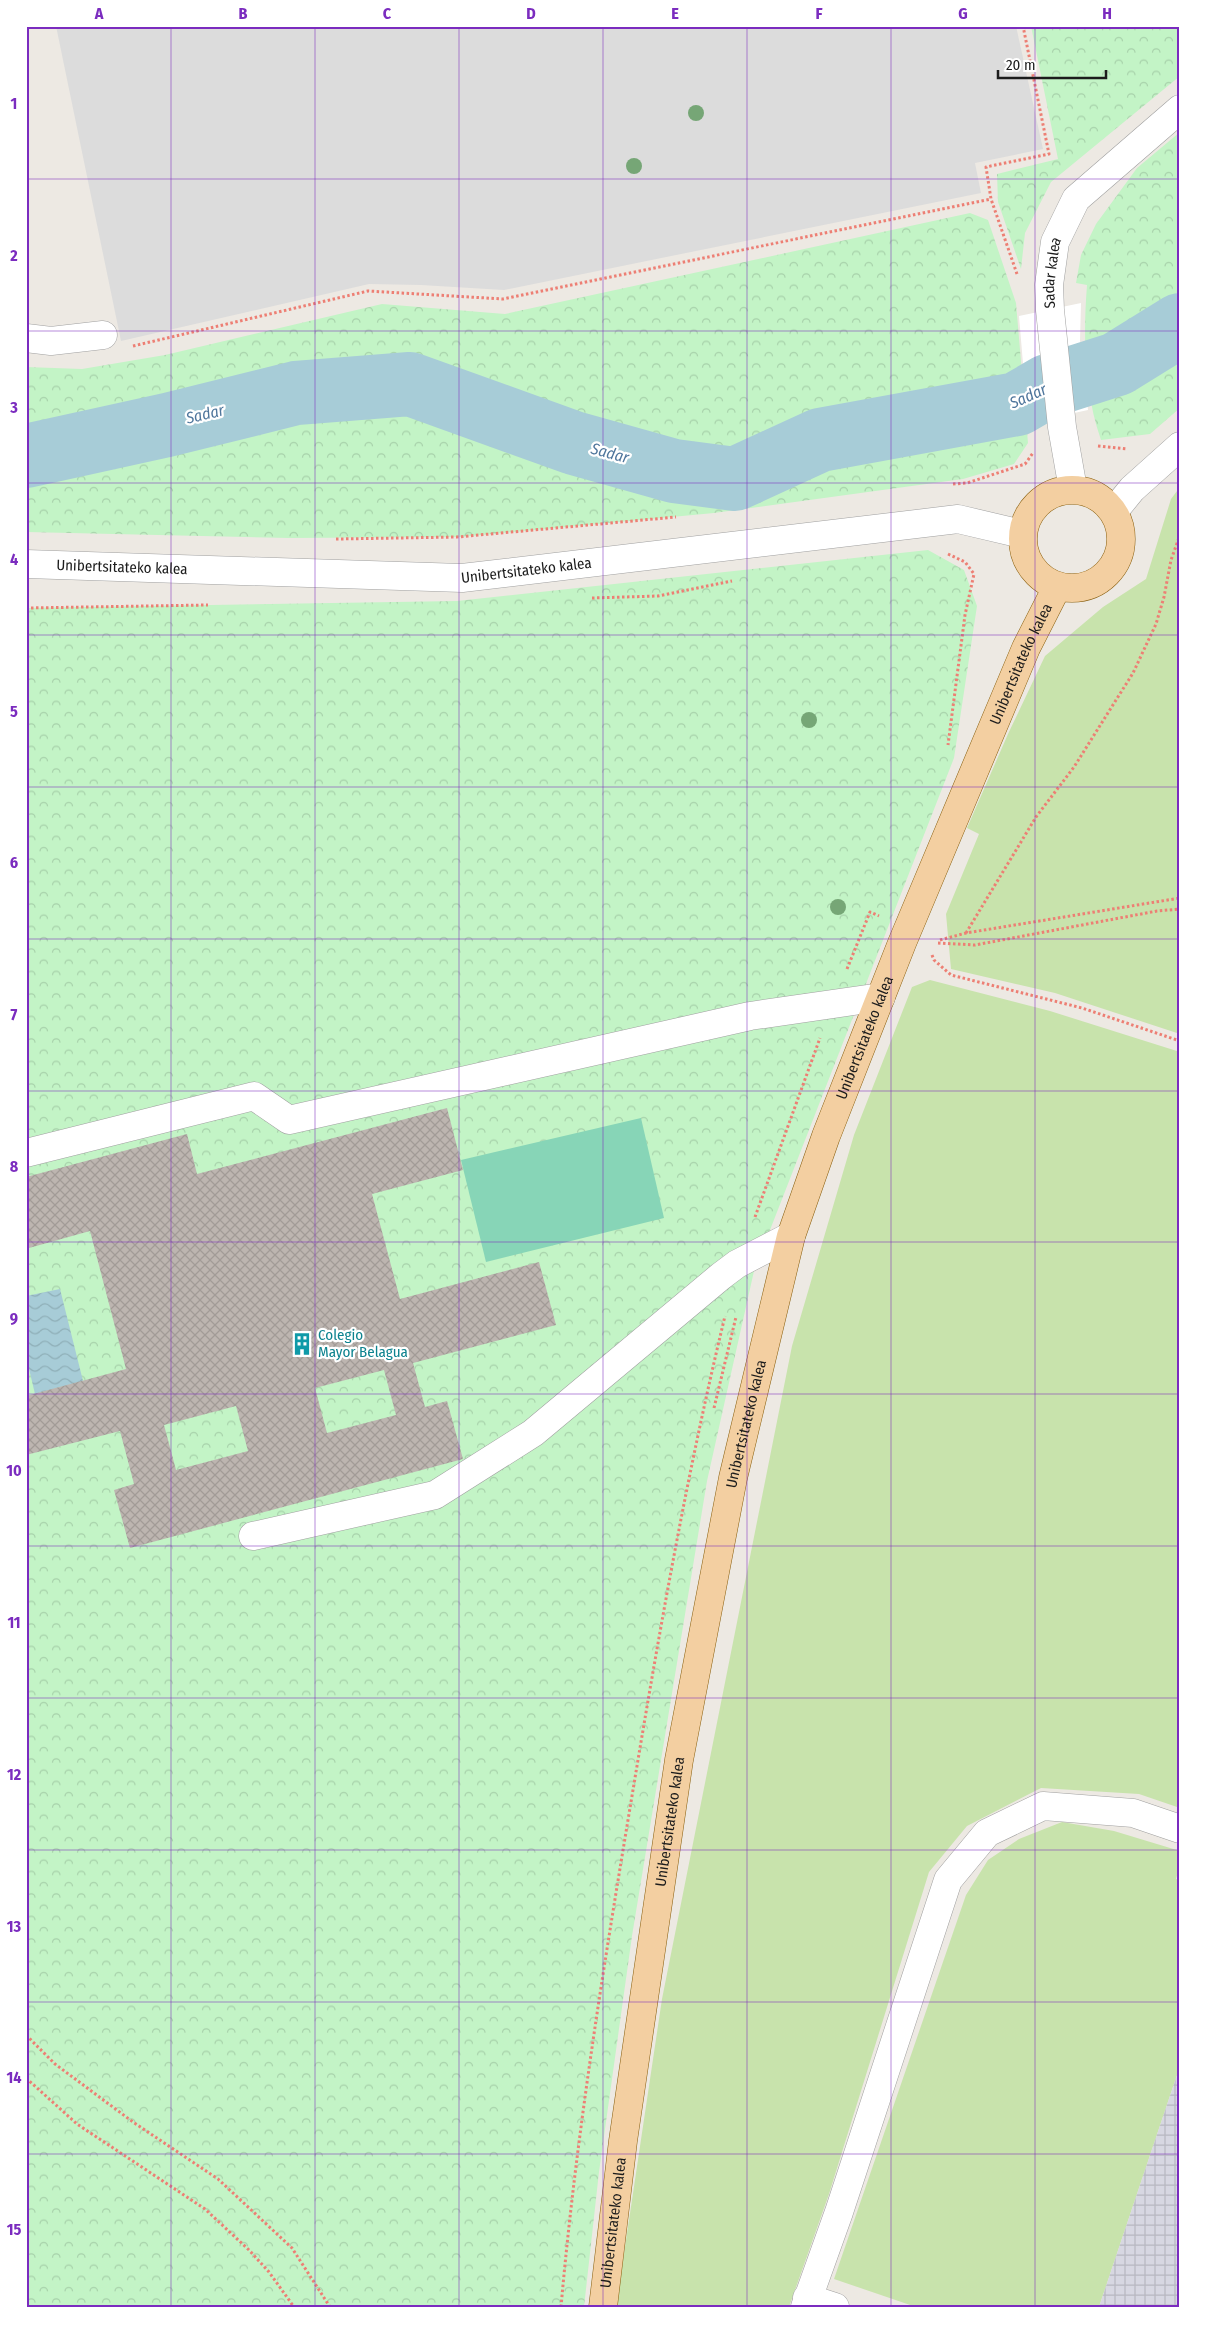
<svg xmlns="http://www.w3.org/2000/svg" width="1206" height="2333" font-family="'Fira Sans Condensed',sans-serif">
	<style>
		.grass { fill: #c8e3ac }
		.park { fill: url(#park-crowns) }
		.pitch { fill: #87d5b7 }
		.parking { fill: #dcdcdc }
		.plaza { fill: url(#plaza-grid) }
		.water { fill: url(#water-waves) }
		.pier { fill: #fff }
		.lines { fill: none; stroke-linecap: round; stroke-linejoin: round }
		.river { stroke: #a7ccd7; stroke-width: 64 }
		.building { fill: url(#building-cross-hatch); fill-rule: evenodd }
		.minor-casing { stroke: #a0a0a0; stroke-width: 29 }
		.major-casing { stroke: #885e0d; stroke-width: 29 }
		.path { stroke: #ed7f74; stroke-width: 3; stroke-dasharray: 2.5 2.5; stroke-linecap: butt }
		.minor { stroke: #fff; stroke-width: 28 }
		.major { stroke: #f3cfa1; stroke-width: 28 }
		.tree { fill: #76a676 }
		.grid { fill: none; stroke: #7b2cbf; stroke-width: 1; stroke-opacity: 0.55 }
		.labels { text-anchor: middle; dominant-baseline: central; stroke-width: 4.5; stroke-linejoin: round; paint-order: stroke }
		.street-label { font-size: 15px; fill: #1c1c1c; stroke: #fff }
		.culture-label { font-size: 15px; fill: #0d838f; stroke: #fff; text-anchor: start }
		.water-label { font-size: 16px; font-style: italic; fill: #4f769c; stroke: #fff }
		.neatline { fill: none; stroke: #7b2cbf; stroke-width: 2 }
		.grid-label { font-size: 16px; text-anchor: middle; font-weight: bold; fill: #7b2cbf }
	</style>
	<defs>
		<pattern id="park-crowns" width="20" height="18" patternUnits="userSpaceOnUse" patternTransform="scale(1.25)"><rect width="20" height="18" fill="#c3f4c6"/><path d="M2 6a3 3 0 1 1 6 0M12 15a3 3 0 1 1 6 0" fill="none" stroke="#a7d1aa"/></pattern>
		<pattern id="plaza-grid" width="8" height="8" patternUnits="userSpaceOnUse" patternTransform="scale(1.25)"><rect width="8" height="8" fill="#d7d7e2"/><path d="M0 4h8M4 0v8" fill="none" stroke="#b8b8c1"/></pattern>
		<pattern id="water-waves" width="16" height="10" patternUnits="userSpaceOnUse" patternTransform="scale(1.25)"><rect width="16" height="10" fill="#a7ccd7"/><path d="M0 5q4-4 8 0t8 0" fill="none" stroke="#8fafb8"/></pattern>
		<pattern id="building-cross-hatch" width="8" height="8" patternUnits="userSpaceOnUse" patternTransform="scale(1.25)"><rect width="8" height="8" fill="#bdb5b0"/><path d="M0 0l8 8M0 8l8-8" fill="none" stroke="#a29b97"/></pattern>
	</defs>
	<rect width="100%" height="100%" fill="#ede9e3"/>
	<path class="grass" d="M1180 487V1034L1055 993 951 969 946 914 979 834 967 828 1008 734 1045 656 1103 607 1146 579 1171 499Z
		M930 980 1050 1011 1180 1052V1808L1139 1794 1041 1788 967 1826 929 1872 829 2194 789 2307H616L662 1999 792 1346 854 1135 912 987Z
		M1062 1822 1114 1831 1180 1851V1865L1176 1879 1180 1880V2066L1099 2307H916L834 2279 966 1895 988 1860 1019 1839Z"/>
	<path class="park" d="M1031 26H1180V76L1051 182 1025 233 1021 269 998 202 997 174 1058 159Z
		M1180 132V408L1150 434 1101 440C1084 391 1083 337 1087 285L1076 283 1081 255 1096 224 1137 168Z
		M970 213 988 220 1016 303 1028 443 1014 464 963 479 714 513 460 537 289 538 26 532V367L82 369 165 355 382 304 505 314Z
		M928 550 964 570 977 606 954 758 754 1271 707 1481 632 1936 599 2172 584 2307H26V608L457 601Z"/>
	<path class="pitch" d="M641 1118 664 1218 486 1262 461 1160Z"/>
	<path class="parking" d="M56 26H1016L1043 149 975 163 981 193 504 290 421 285 369 284 121 341Z"/>
	<path class="plaza" d="M1180 2066V2307H1099Z"/>
	<path class="water" d="M60 1289 83 1381 35 1394 26 1356V1296Z"/>
	<path class="pier" d="M1081 303 1080 341 1088 410 1028 423 1019 316Z"/>
	<g class="lines">
		<path class="river" d="M26 456 167 425 296 393 410 384 574 443 674 471 735 479 820 440 1017 404 1048 386 1117 364 1180 325"/>
	</g>
	<path class="building" d="M447 1108 463 1170 372 1194 400 1299 539 1262 556 1325 413 1363 425 1407 447 1401 463 1459 130 1548 114 1490 134 1484 120 1431 26 1455V1396L126 1369 90 1231 29 1248 26 1239V1177L187 1134 197 1174ZM384 1370 396 1415 327 1433 315 1388ZM236 1406 248 1451 176 1470 164 1425Z"/>
	<g class="lines">
		<defs>
			<g id="minor">
				<path d="M26 338 51 341 103 335"/>
				<path id="s1" d="M1073 489 1062 427 1050 310 1049 285 1055 242 1076 199 1180 109"/>
				<path d="M1114 511 1132 489 1180 446"/>
				<path id="s2" d="M26 564 462 578 958 519 1022 534"/>
				<path d="M26 1153 254 1096 289 1120 750 1016 881 997"/>
				<path d="M253 1536 435 1495 533 1433 721 1276 737 1264 791 1236"/>
				<path d="M807 2298 835 2307"/>
				<path d="M805 2307 839 2212 948 1880 987 1833 1043 1806 1133 1813 1180 1829"/>
			</g>
			<g id="major">
				<circle cx="1072" cy="539" r="49"/>
				<path id="s3" d="M603 2307 623 2141 679 1760 733 1478 791 1236 826 1136 902 943 1026 648 1057 587"/>
			</g>
		</defs>
		<use href="#minor" class="minor-casing"/>
		<use href="#major" class="major-casing"/>
		<path class="path" d="M1017 274 991 199 986 167 1049 154 1023 26
			M133 346 368 291 503 299 991 199
			M1098 446 1127 449
			M953 484 967 483 1025 464 1033 453
			M336 539 457 537 676 517
			M948 554 965 562 974 574 965 615 948 745
			M592 598 658 596 732 581
			M26 608 208 605
			M966 933 1036 817 1074 767 1133 673 1156 624 1164 597 1171 560 1180 535
			M940 940 966 933 1180 898
			M938 943 975 945 1157 911 1180 909
			M932 955 934 960 951 975 1082 1008 1180 1041
			M847 969 870 912 879 916
			M755 1217 820 1038
			M714 1408 736 1317
			M26 2035 55 2064 133 2122 218 2179 292 2248 330 2307
			M26 2078 77 2124 205 2209 249 2250 269 2272 294 2307
			M561 2307C576 2137 603 1970 631 1802 658 1639 686 1477 725 1316"/>
		<use href="#minor" class="minor"/>
		<use href="#major" class="major"/>
	</g>
	<g class="tree">
		<circle cx="696" cy="113" r="8"/>
		<circle cx="634" cy="166" r="8"/>
		<circle cx="809" cy="720" r="8"/>
		<circle cx="838" cy="907" r="8"/>
	</g>
	<path class="grid" d="M171 26V2307M315 26V2307M459 26V2307M603 26V2307M747 26V2307M891 26V2307M1035 26V2307M26 179H1180M26 331H1180M26 483H1180M26 635H1180M26 787H1180M26 939H1180M26 1091H1180M26 1242H1180M26 1394H1180M26 1546H1180M26 1698H1180M26 1850H1180M26 2002H1180M26 2154H1180"/>
	<defs>
		<symbol id="building-bare" viewBox="-9 -9 18 18"><path d="M-4-6H4V6H1V3H-1V6H-4ZM-2.5-4.3h1.7v1.8h-1.7ZM.8-4.3h1.7v1.8H.8ZM-2.5-1h1.7V.8h-1.7ZM.8-1h1.7V.8H.8Z" fill="#0f9aa8" stroke="#fff" stroke-width="2.5" paint-order="stroke"/></symbol>
	</defs>
	<g fill-rule="evenodd">
		<use href="#building-bare" x="286" y="1328" width="32" height="32"/>
	</g>
	<g class="labels">
		<g class="street-label">
			<text stroke="none"><textPath href="#s1" startOffset="218">Sadar kalea</textPath></text>
			<text stroke="none"><textPath href="#s2" startOffset="96">Unibertsitateko kalea</textPath></text>
			<text stroke="none"><textPath href="#s2" startOffset="501">Unibertsitateko kalea</textPath></text>
			<text stroke="none"><textPath href="#s3" startOffset="1705">Unibertsitateko kalea</textPath></text>
			<text stroke="none"><textPath href="#s3" startOffset="1300">Unibertsitateko kalea</textPath></text>
			<text stroke="none"><textPath href="#s3" startOffset="895">Unibertsitateko kalea</textPath></text>
			<text stroke="none"><textPath href="#s3" startOffset="490">Unibertsitateko kalea</textPath></text>
			<text stroke="none"><textPath href="#s3" startOffset="85">Unibertsitateko kalea</textPath></text>
		</g>
		<g class="culture-label">
			<text x="318" y="1335">Colegio<tspan x="318" dy="17">Mayor Belagua</tspan></text>
		</g>
		<g class="water-label">
			<text transform="translate(1028 396) rotate(-24)">Sadar</text>
			<text transform="translate(205 414) rotate(-13)">Sadar</text>
			<text transform="translate(610 453) rotate(15)">Sadar</text>
		</g>
	</g>
	<rect width="1206" height="2333" fill="none" stroke="#ffffff" stroke-width="55"/>
	<path d="M998 70v8h108v-8" fill="none" stroke="#1c1c1c" stroke-width="2.5"/>
	<text x="1006" y="70" font-size="15" fill="#1c1c1c" stroke="#ffffff" stroke-width="4" paint-order="stroke">20 m</text>
	<rect x="28" y="28" width="1150" height="2278" class="neatline"/>
	<g class="grid-label">
		<text x="99" y="19">A</text>
		<text x="243" y="19">B</text>
		<text x="387" y="19">C</text>
		<text x="531" y="19">D</text>
		<text x="675" y="19">E</text>
		<text x="819" y="19">F</text>
		<text x="963" y="19">G</text>
		<text x="1107" y="19">H</text>
		<text x="14" y="109">1</text>
		<text x="14" y="261">2</text>
		<text x="14" y="413">3</text>
		<text x="14" y="565">4</text>
		<text x="14" y="717">5</text>
		<text x="14" y="868">6</text>
		<text x="14" y="1020">7</text>
		<text x="14" y="1172">8</text>
		<text x="14" y="1324">9</text>
		<text x="14" y="1476">10</text>
		<text x="14" y="1628">11</text>
		<text x="14" y="1780">12</text>
		<text x="14" y="1932">13</text>
		<text x="14" y="2083">14</text>
		<text x="14" y="2235">15</text>
	</g>
</svg>
